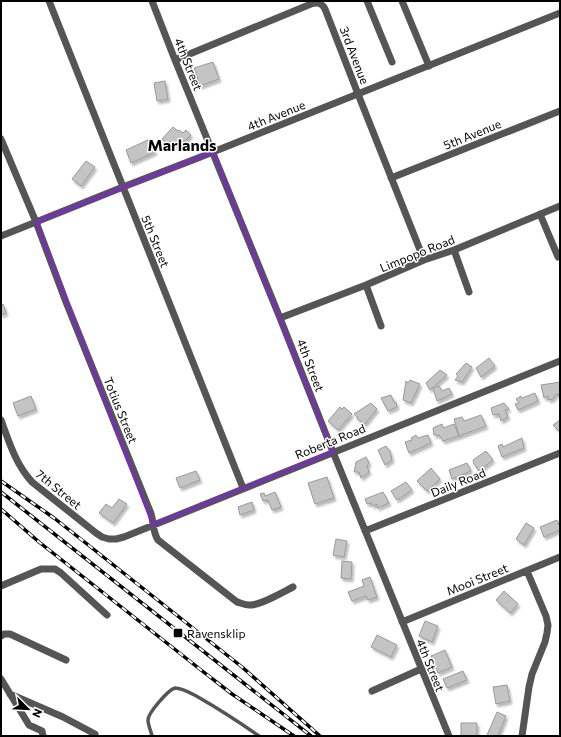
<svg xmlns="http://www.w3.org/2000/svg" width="561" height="737" font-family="Commissioner,sans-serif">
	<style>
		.building { fill: #c4c4c4; stroke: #999; filter: url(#shadow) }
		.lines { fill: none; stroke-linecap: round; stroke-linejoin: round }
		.service { stroke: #555; stroke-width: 3.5 }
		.minor { stroke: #555; stroke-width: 7 }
		.rail-casing { stroke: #000; stroke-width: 3.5 }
		.rail { stroke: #fff; stroke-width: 2; stroke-dasharray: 6; stroke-linecap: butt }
		.marked { fill: none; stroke: #7b2cbf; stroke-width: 3; stroke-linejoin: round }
		.poi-dot { fill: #000; stroke: #fff; stroke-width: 1.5 }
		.labels { text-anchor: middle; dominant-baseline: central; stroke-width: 3; stroke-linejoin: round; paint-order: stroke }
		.street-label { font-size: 12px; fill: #000; stroke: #fff }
		.poi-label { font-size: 12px; fill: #000; stroke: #fff; text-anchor: start }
		.district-label { font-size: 16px; font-weight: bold; fill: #000; stroke: #fff }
	</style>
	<defs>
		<filter id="shadow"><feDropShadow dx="2" dy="3" stdDeviation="1" flood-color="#0004"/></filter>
	</defs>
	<rect width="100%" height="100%" fill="#fff"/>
	<path class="building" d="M213 62 219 79 200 86 194 68Z
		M165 81 168 99 157 101 154 83Z
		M173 127 178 131 179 130 183 133 186 130 191 135 184 142 180 139 172 148 162 139Z
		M150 139 155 152 131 163 126 150Z
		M86 161 95 167 81 186 72 179Z
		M3 304 6 313 1 315V305Z
		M489 358 495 366 481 377 476 368Z
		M466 363 472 367 462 382 455 380 458 376 456 374Z
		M440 370 447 375 430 390 426 383Z
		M410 380 420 384 411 403 403 400 406 381 408 383Z
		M560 382V394L555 395 553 399 548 400V396L544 398 541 385Z
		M439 386 442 391 449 388 452 394 437 401 433 388Z
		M535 393 538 401 518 410 515 404 519 403 516 399 521 396 522 398Z
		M391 395 394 402H396L397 407 388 411 381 398Z
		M31 396 36 409 18 416 13 403Z
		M371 403 377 409 365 424 357 419 358 418 354 414Z
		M504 403 509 409 505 410 508 417 501 421 499 414 493 415 491 408Z
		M340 407 342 409 344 407 352 414 338 430 328 421Z
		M481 415 486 426 459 436 454 419 462 417 464 421Z
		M560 420V432L553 425Z
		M442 424 443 428 454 424 459 436 443 441 439 435H434L433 428Z
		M416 435 418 438 428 435 431 443 409 453 405 442 412 440 411 438Z
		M522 438 524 448 502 457 498 446 502 444 503 447Z
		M386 446 390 451 392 460 385 465 378 450Z
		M486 451 493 460 479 471 474 464 473 460Z
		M366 457 369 463 367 466 369 472 361 478 359 472H354L356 462Z
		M467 463 471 471 452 479 449 470Z
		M431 468 440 479 427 491 417 481Z
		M196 471 200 480 180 488 176 478Z
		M327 477 334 498 315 504 308 483Z
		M406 482 412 490 397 500 391 491Z
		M275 492 281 507 272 510 268 500 263 501 260 494 264 493 265 496Z
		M383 492 389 503 377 508V504L373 506 371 503 367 504 365 499Z
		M119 499 127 504 113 523 99 513 106 504 112 508Z
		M252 502 254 510 240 515 238 507Z
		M557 520 560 527V530L544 537 540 527Z
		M526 523 534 528 524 545 516 539Z
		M336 539 347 541 344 557 333 555Z
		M342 561 352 562 351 579 341 578Z
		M370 577 377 597 368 600 366 596 352 601 348 592 364 586 362 580Z
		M504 591 518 604 510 613 496 600Z
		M425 621 438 626 432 642 419 636Z
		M377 635 397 645 391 657 371 647Z
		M445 650 452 667 438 673 431 656Z
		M463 671 467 680 447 688 443 679Z
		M507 685 510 701 496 704 493 687Z
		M497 712 506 716 498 736H488L487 735Z
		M461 723H477V736H461Z"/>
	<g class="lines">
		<path class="service" d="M152 736C151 731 148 725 148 720 148 713 168 690 175 688 183 688 190 693 198 697 219 709 239 722 259 736"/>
		<path class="minor" d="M49 1 243 488
			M152 1 175 60 280 318 333 452 449 736
			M367 1 392 62
			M402 1 429 66
			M175 60 311 4C318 2 322 3 325 9L358 94 424 260
			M1 139 36 222 66 302 150 511C154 520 152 531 158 540L237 602C241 603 245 605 249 605 259 606 283 592 293 587
			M391 178 560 111
			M540 214 558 257
			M1 236 123 187 198 158 560 13
			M454 250 469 292
			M366 285 381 326
			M280 318 366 285 424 260 454 250 560 206
			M1 420C9 442 16 465 32 482L96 533 102 537 109 539H116L124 537 560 361
			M365 531 560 453
			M1 586 41 569H55L61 573 107 615
			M402 622 560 557
			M1 636 4 634H10L66 660
			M1 679 26 720 29 725 42 731 43 736
			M372 691 421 669
			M10 694 63 717 95 734
			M522 736 529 687 532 674 545 642 547 633 548 625 546 616 527 571"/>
		<defs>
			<path id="rail" d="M1 481 54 518 87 544 242 667 320 736
				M1 492 311 736
				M1 509 39 542 201 670 232 694 294 736"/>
		</defs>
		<use href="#rail" class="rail-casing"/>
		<use href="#rail" class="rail"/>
	</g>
	<path class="marked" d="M213 152 333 452 153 525 36 222Z"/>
	<rect class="poi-dot" x="173" y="628" width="10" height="10" rx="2"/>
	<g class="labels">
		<g class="street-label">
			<text transform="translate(355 55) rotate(69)">3rd Avenue</text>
			<text transform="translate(189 64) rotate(68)">4th Street</text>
			<text transform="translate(276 115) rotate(-22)">4th Avenue</text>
			<text transform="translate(472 134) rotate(-22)">5th Avenue</text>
			<text transform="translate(156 241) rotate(68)">5th Street</text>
			<text transform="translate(417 253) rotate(-22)">Limpopo Road</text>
			<text transform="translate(311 365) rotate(69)">4th Street</text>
			<text transform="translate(121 410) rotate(68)">Totius Street</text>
			<text transform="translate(330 441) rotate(-22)">Roberta Road</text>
			<text transform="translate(458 482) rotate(-22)">Daily Road</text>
			<text transform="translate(59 489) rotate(39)">7th Street</text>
			<text transform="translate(477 579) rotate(-22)">Mooi Street</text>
			<text transform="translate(431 665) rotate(68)">4th Street</text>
		</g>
		<g class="poi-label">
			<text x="187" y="633">Ravensklip</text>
		</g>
		<g class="district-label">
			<text x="182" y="144">Marlands</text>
		</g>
	</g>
	<rect width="561" height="737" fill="none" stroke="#000000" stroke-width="4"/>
	<g transform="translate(28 709) rotate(114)" stroke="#ffffff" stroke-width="3" paint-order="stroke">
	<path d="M0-3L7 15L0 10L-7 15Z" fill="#000000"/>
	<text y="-6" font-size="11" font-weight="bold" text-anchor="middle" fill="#000000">N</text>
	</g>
</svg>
